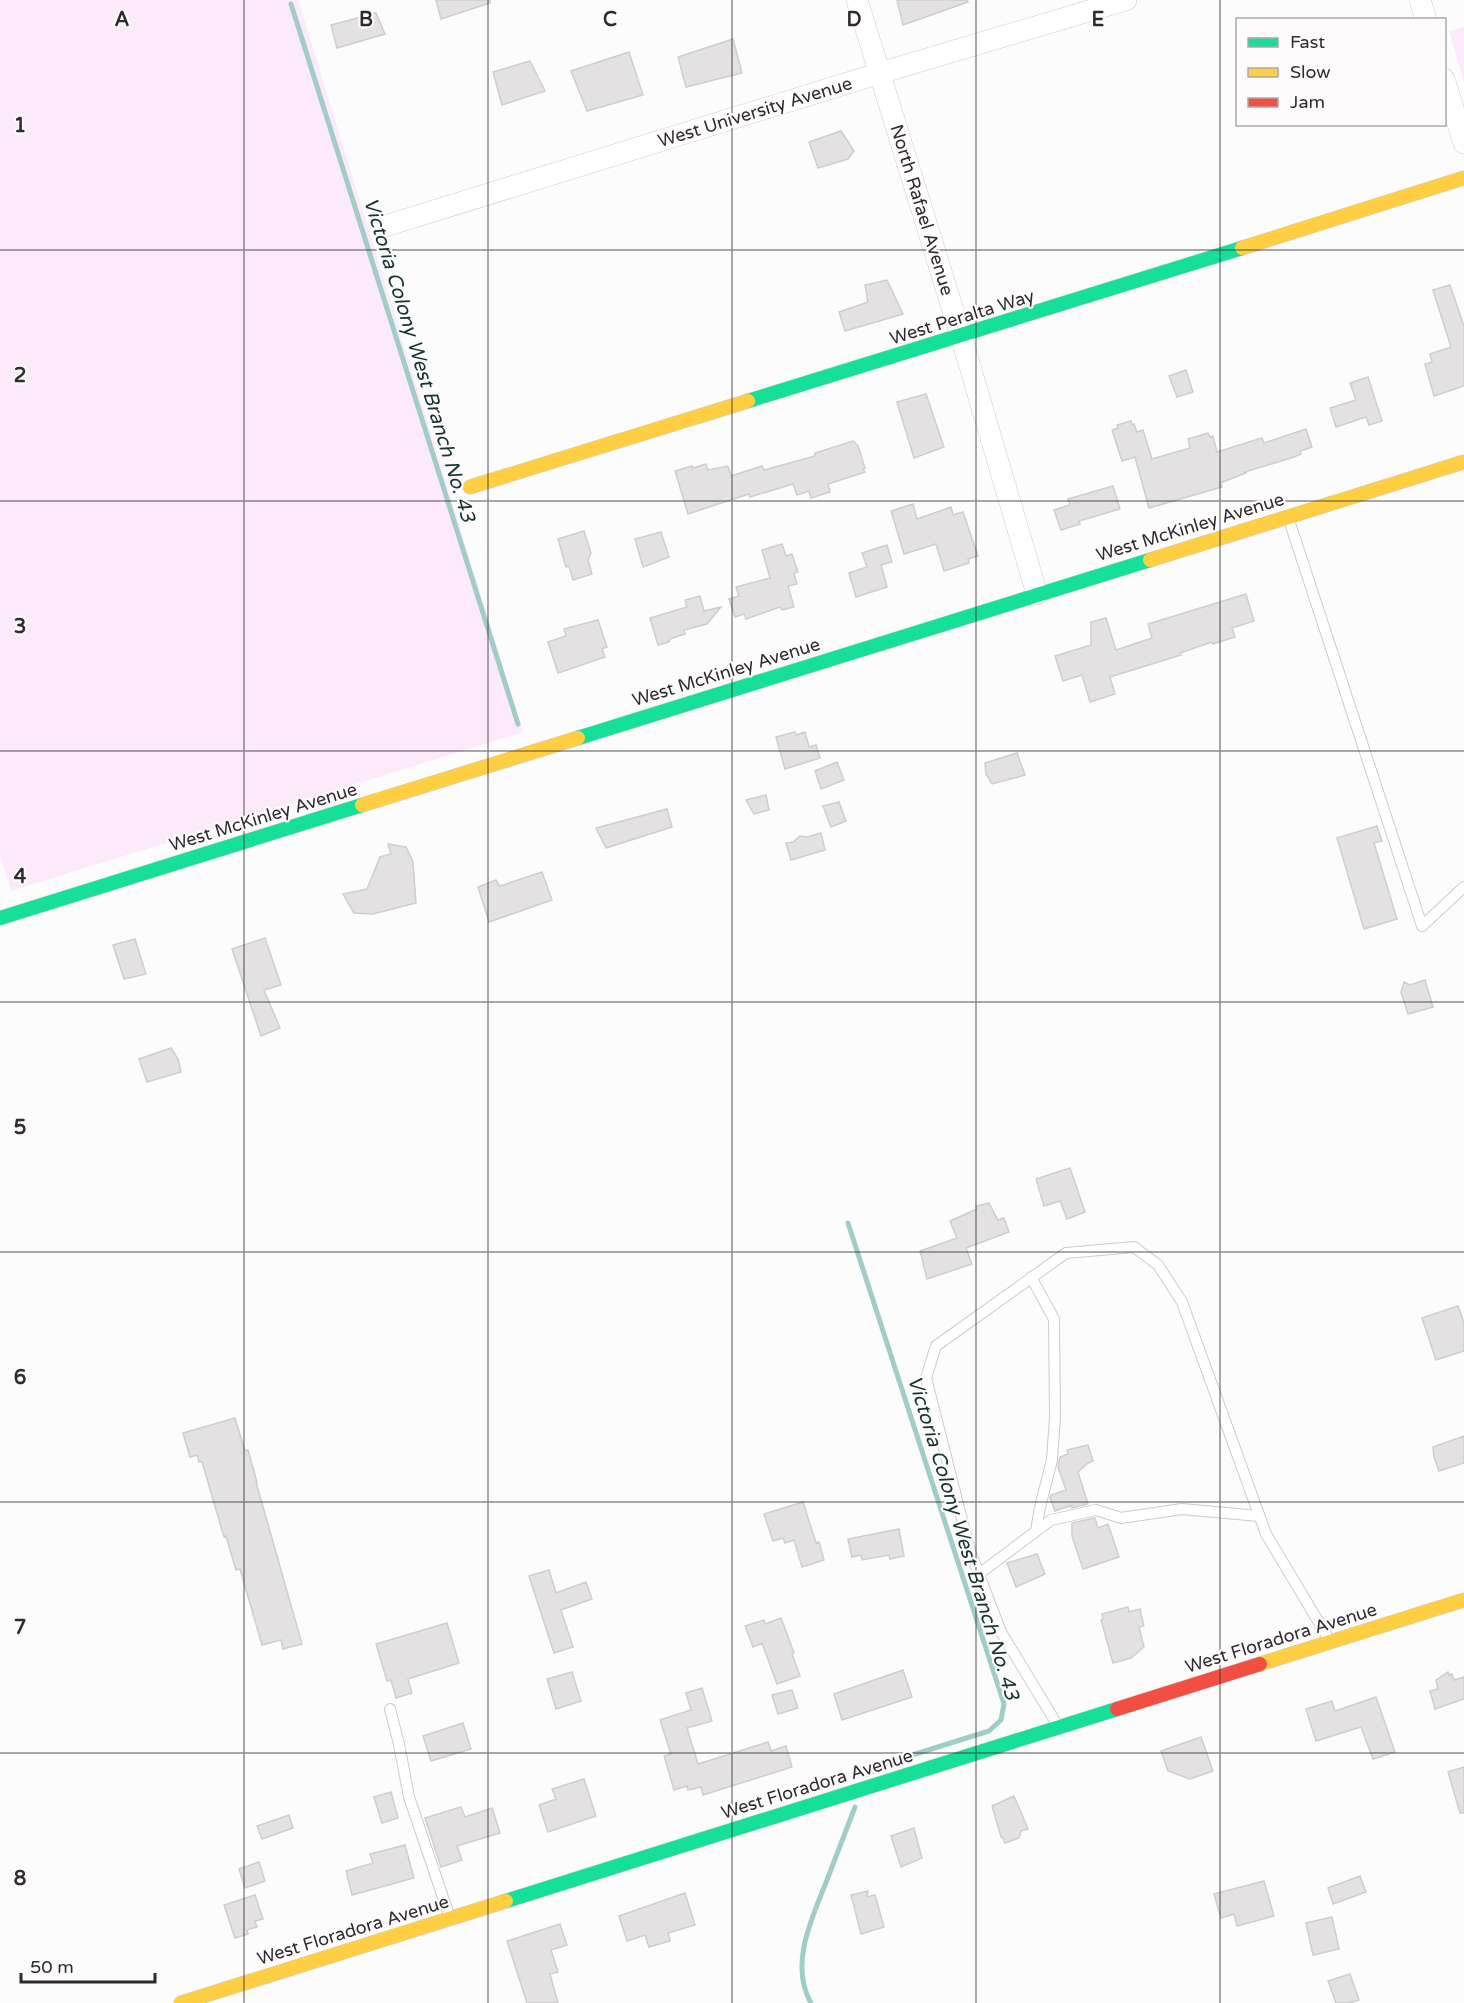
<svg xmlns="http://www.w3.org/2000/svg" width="1464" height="2003" font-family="'Varela Round',sans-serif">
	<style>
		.green { fill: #fceafa }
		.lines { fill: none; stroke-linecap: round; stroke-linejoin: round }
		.stream { stroke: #a1cdc8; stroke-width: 5 }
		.building { fill: #e4e1e3; stroke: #d0cdcf; stroke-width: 1.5 }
		.lane-casing { stroke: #cecacd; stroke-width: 12 }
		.street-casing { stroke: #cecacd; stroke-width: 22 }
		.fast-casing { stroke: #cecacd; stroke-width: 15 }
		.slow-casing { stroke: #cecacd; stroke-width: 15 }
		.jam-casing { stroke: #cecacd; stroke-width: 15 }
		.lane { stroke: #fff; stroke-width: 10 }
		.street { stroke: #fff; stroke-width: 21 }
		.fast { stroke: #16e098; stroke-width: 14 }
		.slow { stroke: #ffcf43; stroke-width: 14 }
		.jam { stroke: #f24e42; stroke-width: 14 }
		.grid { fill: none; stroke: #302b2f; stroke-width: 1.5; stroke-opacity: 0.55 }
		.labels { text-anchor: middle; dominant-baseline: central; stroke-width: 4.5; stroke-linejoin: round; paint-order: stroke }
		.street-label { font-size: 18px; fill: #302b2f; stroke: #fefbfd }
		.water-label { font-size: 20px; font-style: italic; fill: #153532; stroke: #fefbfd }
		.grid-label { font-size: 20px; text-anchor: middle; font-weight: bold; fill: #302b2f; stroke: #fefbfd; stroke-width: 4.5; stroke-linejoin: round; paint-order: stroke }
	</style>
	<rect width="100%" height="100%" fill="#fdfcfd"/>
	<path class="green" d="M0 0H298L523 732 11 891 0 854Z
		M1464 27V82L1449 31Z"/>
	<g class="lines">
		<path class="stream" d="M291 4 518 724
			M848 1223 1004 1704 1001 1720 989 1731 893 1761 865 1775
			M811 2003C789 1964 812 1918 827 1880 836 1856 846 1831 855 1807"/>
	</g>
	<path class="building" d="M436 0H490V3L441 19Z
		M897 0H967L968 2 903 25Z
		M376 13 385 34 337 48 331 25Z
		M733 39 742 73 686 87 678 57Z
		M629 52 643 95 587 111 571 71Z
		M530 61 545 91 502 105 493 72Z
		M841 131 854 151 848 159 818 168 809 142Z
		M887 280 903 314 845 331 839 312 868 302 865 285Z
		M1450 285 1464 326V386L1434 396 1425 364 1432 362 1430 354 1451 347 1433 290Z
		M1186 370 1193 392 1177 397 1169 376Z
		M1368 377 1382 421 1369 425 1366 417 1336 427 1330 408 1356 400 1350 383Z
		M926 394 944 447 914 458 897 402Z
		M1131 421 1132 425 1134 424 1137 432 1143 430 1152 459 1190 448 1188 439 1208 433 1210 437 1213 436 1217 452 1262 438 1264 443 1306 429 1312 447 1300 451 1301 454 1294 457 1245 472 1246 473 1220 483 1222 487 1149 508 1135 457 1122 461 1112 430 1118 428 1117 425Z
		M853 441 858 446 865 468 863 469 865 472 828 484 830 492 811 498 809 491 797 495 793 484 750 497 749 494 688 514 675 471 692 466 693 468 706 464 708 470 728 466 731 476 762 466 764 470 815 456V453Z
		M1113 486 1120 509 1079 521 1080 524 1061 530 1054 510 1070 505 1068 499Z
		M913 504 917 519 951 507 953 515 963 512 978 556 968 559 969 563 944 571 936 544 904 554 891 511Z
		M584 531 591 553 588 560 592 574 573 580 569 566 566 567 558 539Z
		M661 532 669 557 643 567 635 539Z
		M782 544 786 556 792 554 798 572 794 573 797 584 788 586 794 607 782 610 780 607 746 619 744 614 735 617 729 599 739 596 736 587 770 578 762 550Z
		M887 545 892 562 881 565 887 587 856 597 849 573 867 567 862 553Z
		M1246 594 1254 621 1232 628 1235 637 1213 644 1212 642 1180 653 1181 655 1110 677 1115 694 1090 702 1082 675 1063 681 1055 656 1091 645V622L1106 618 1116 650 1152 638 1148 624Z
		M700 596 704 611 721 607 707 624 684 630 685 634 670 639 669 642 658 645 650 618 687 607 685 600Z
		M598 620 607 647 602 649 605 657 558 673 548 642 566 636 564 629Z
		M795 732 796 735 805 732 809 747 816 745 820 758 785 769 776 737Z
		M1017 753 1025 775 992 784 986 774 985 763Z
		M837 762 844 780 821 789 815 771Z
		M766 795 769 810 754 814 746 800Z
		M839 802 846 821 831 827 823 806Z
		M667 809 672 827 606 848 596 828Z
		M1377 826 1382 841 1374 843 1397 919 1364 929 1337 838Z
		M821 833 825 850 791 860 786 843 793 842 800 836 807 837Z
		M388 844 406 847 413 862 416 903 373 914 354 913 343 894 367 889 380 857 391 854Z
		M542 872 552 900 489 922 478 887 496 880 500 886Z
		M265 938 281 985 264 990 280 1028 261 1036 232 949Z
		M135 939 146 974 124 979 113 945Z
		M1425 980 1433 1007 1408 1014 1401 992 1404 982 1410 985Z
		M171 1048 178 1059 181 1072 147 1082 139 1059Z
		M1070 1168 1085 1212 1067 1219 1060 1201 1044 1206 1036 1179Z
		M989 1203 998 1220 1004 1218 1009 1232 966 1248 972 1264 927 1279 920 1251 957 1238 950 1221 977 1209 976 1206Z
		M1458 1306 1464 1323V1351L1436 1360 1422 1318Z
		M235 1418 245 1451 248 1450 257 1482H256L302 1644 283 1649 281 1640 262 1645 240 1569 236 1570 226 1536 224 1537 202 1462H199L197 1455 190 1457 183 1433Z
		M1464 1436V1463L1439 1471 1434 1457 1433 1447Z
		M1088 1445 1093 1461 1088 1463 1078 1472 1088 1504 1072 1508V1505L1055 1511 1050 1498 1051 1495 1066 1490 1058 1467 1060 1457 1068 1454 1067 1450Z
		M803 1502 816 1543 819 1542 824 1560 802 1567 794 1540 785 1543 783 1538 773 1541 764 1514Z
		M1095 1518 1098 1528 1108 1524 1119 1557 1083 1569 1072 1536V1523Z
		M899 1529 904 1556 890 1559 889 1555 862 1560 861 1555 852 1557 848 1539Z
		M1037 1554 1045 1574 1016 1587 1007 1563Z
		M549 1570 556 1593 586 1582 592 1599 561 1610 573 1647 554 1653 529 1576Z
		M1128 1607 1129 1612 1140 1609 1144 1626 1139 1627 1144 1647 1131 1658 1113 1663 1101 1620 1103 1619 1102 1614Z
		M781 1618 794 1653 792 1654 800 1676 777 1684 762 1643 753 1647 745 1626 764 1620 765 1624Z
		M447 1623 459 1663 408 1679 412 1693 396 1698 391 1680 387 1681 376 1644Z
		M903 1670 912 1697 842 1720 834 1694Z
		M572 1672 581 1701 556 1709 547 1679Z
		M1448 1672 1449 1675 1452 1674 1454 1680 1464 1677V1699L1435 1709 1430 1691 1438 1689 1436 1680Z
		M702 1688 712 1721 687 1728 698 1764 768 1742 771 1751 786 1746 792 1767 703 1795 701 1787 688 1790 687 1786 674 1790 664 1756 671 1754 660 1720 691 1710 686 1693Z
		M792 1690 798 1708 778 1714 772 1695Z
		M1376 1697 1395 1752 1373 1759 1361 1727 1316 1741 1306 1709 1332 1701 1335 1711Z
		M463 1723 471 1749 431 1761 423 1736Z
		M1201 1737 1213 1771 1190 1779 1168 1771 1161 1751Z
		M1464 1767V1813H1460L1448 1772Z
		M584 1779 596 1816 548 1832 539 1805 556 1799 552 1789Z
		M391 1792 398 1818 382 1823 374 1797Z
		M1014 1796 1028 1829 1021 1831 1019 1838 1005 1843 1003 1838 1001 1837 992 1806Z
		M461 1807 465 1817 492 1808 500 1833 457 1846 462 1860 441 1867 425 1818Z
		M289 1815 293 1828 262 1839 257 1826Z
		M914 1828 922 1858 901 1867 891 1836Z
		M405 1845 414 1878 352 1895 346 1871 373 1863 370 1854Z
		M259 1862 265 1881 245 1888 239 1869Z
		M1360 1876 1366 1892 1333 1904 1328 1888Z
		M1264 1881 1274 1916 1237 1926 1234 1914 1221 1918 1214 1894Z
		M868 1891 867 1897 875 1895 884 1927 861 1934 851 1895Z
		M685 1893 695 1925 668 1933 670 1941 649 1947 645 1935 627 1941 619 1916Z
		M255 1895 263 1919 255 1921 257 1927 247 1930 248 1934 235 1938 224 1905Z
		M1332 1917 1339 1949 1313 1955 1306 1923Z
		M560 1924 567 1945 551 1950 558 1972 550 1974 558 2003H527L507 1941Z
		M1350 1974 1359 2000 1349 2003H1336L1328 1981Z"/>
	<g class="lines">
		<defs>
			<path id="lane" d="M1288 517 1422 926 1464 887
				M1031 1277 1054 1319 1055 1417 1052 1460 1040 1507 1036 1531
				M979 1574 1051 1520 1096 1510 1121 1518 1182 1509 1259 1516
				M390 1709 399 1744 409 1797 450 1918
				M1058 1726 1001 1632 970 1551 926 1378 936 1346 1066 1253 1134 1247 1158 1265 1182 1302 1266 1534 1330 1641"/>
			<path id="street" d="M857 0 961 336 1037 594
				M1420 0 1426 20
				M1444 79 1464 143
				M385 226 880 73 1126 0"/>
			<path id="fast" d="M748 401 1242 248
				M578 738 1150 560
				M0 918 362 805
				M506 1901 1117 1709"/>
			<path id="slow" d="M1242 248 1464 178
				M470 487 748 401
				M1150 560 1464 462
				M362 805 578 738
				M1260 1664 1464 1600
				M181 2003 506 1901"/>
			<path id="jam" d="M1117 1709 1260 1664"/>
		</defs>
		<use href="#lane" class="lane-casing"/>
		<use href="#street" class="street-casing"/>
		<use href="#fast" class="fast-casing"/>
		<use href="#slow" class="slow-casing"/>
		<use href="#jam" class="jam-casing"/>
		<use href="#lane" class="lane"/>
		<use href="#street" class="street"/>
		<use href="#fast" class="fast"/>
		<use href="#slow" class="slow"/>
		<use href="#jam" class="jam"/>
	</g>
	<path class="grid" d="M244 0V2003M488 0V2003M732 0V2003M976 0V2003M1220 0V2003M0 250H1464M0 501H1464M0 751H1464M0 1002H1464M0 1252H1464M0 1502H1464M0 1753H1464"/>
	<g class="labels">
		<g class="street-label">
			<text transform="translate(755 112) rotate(-17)">West University Avenue</text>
			<text transform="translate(922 210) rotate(73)">North Rafael Avenue</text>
			<text transform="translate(962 317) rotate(-17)">West Peralta Way</text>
			<text transform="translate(1190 527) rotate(-17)">West McKinley Avenue</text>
			<text transform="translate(726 672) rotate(-17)">West McKinley Avenue</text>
			<text transform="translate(263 817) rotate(-17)">West McKinley Avenue</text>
			<text transform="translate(1281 1638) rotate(-17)">West Floradora Avenue</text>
			<text transform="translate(817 1784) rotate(-17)">West Floradora Avenue</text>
			<text transform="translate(353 1930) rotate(-17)">West Floradora Avenue</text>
		</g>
		<g class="water-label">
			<text transform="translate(419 360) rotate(73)">Victoria Colony West Branch No. 43</text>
			<text transform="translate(963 1538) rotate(73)">Victoria Colony West Branch No. 43</text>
		</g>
	</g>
	<g class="grid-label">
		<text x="122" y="26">A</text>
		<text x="366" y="26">B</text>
		<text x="610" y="26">C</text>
		<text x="854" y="26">D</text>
		<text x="1098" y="26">E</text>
		<text x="20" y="132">1</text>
		<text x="20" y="382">2</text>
		<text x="20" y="633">3</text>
		<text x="20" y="883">4</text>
		<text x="20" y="1134">5</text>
		<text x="20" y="1384">6</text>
		<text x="20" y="1634">7</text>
		<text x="20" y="1885">8</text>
	</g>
	<rect x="1236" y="18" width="210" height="108" fill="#fefbfd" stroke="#aca8ab" stroke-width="1.5"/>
	<rect x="1248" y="38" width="30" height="9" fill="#16e098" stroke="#aca8ab" stroke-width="1.5"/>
	<text x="1290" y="48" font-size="18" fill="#302b2f">Fast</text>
	<rect x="1248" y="68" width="30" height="9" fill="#ffcf43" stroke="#aca8ab" stroke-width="1.5"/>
	<text x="1290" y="78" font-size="18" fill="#302b2f">Slow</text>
	<rect x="1248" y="98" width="30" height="9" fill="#f24e42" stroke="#aca8ab" stroke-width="1.5"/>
	<text x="1290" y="108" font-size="18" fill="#302b2f">Jam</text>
	<path d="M21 1973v9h134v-9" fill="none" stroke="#302b2f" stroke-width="3"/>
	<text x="30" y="1973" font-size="18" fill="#302b2f" stroke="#fefbfd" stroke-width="4.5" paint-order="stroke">50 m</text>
</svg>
